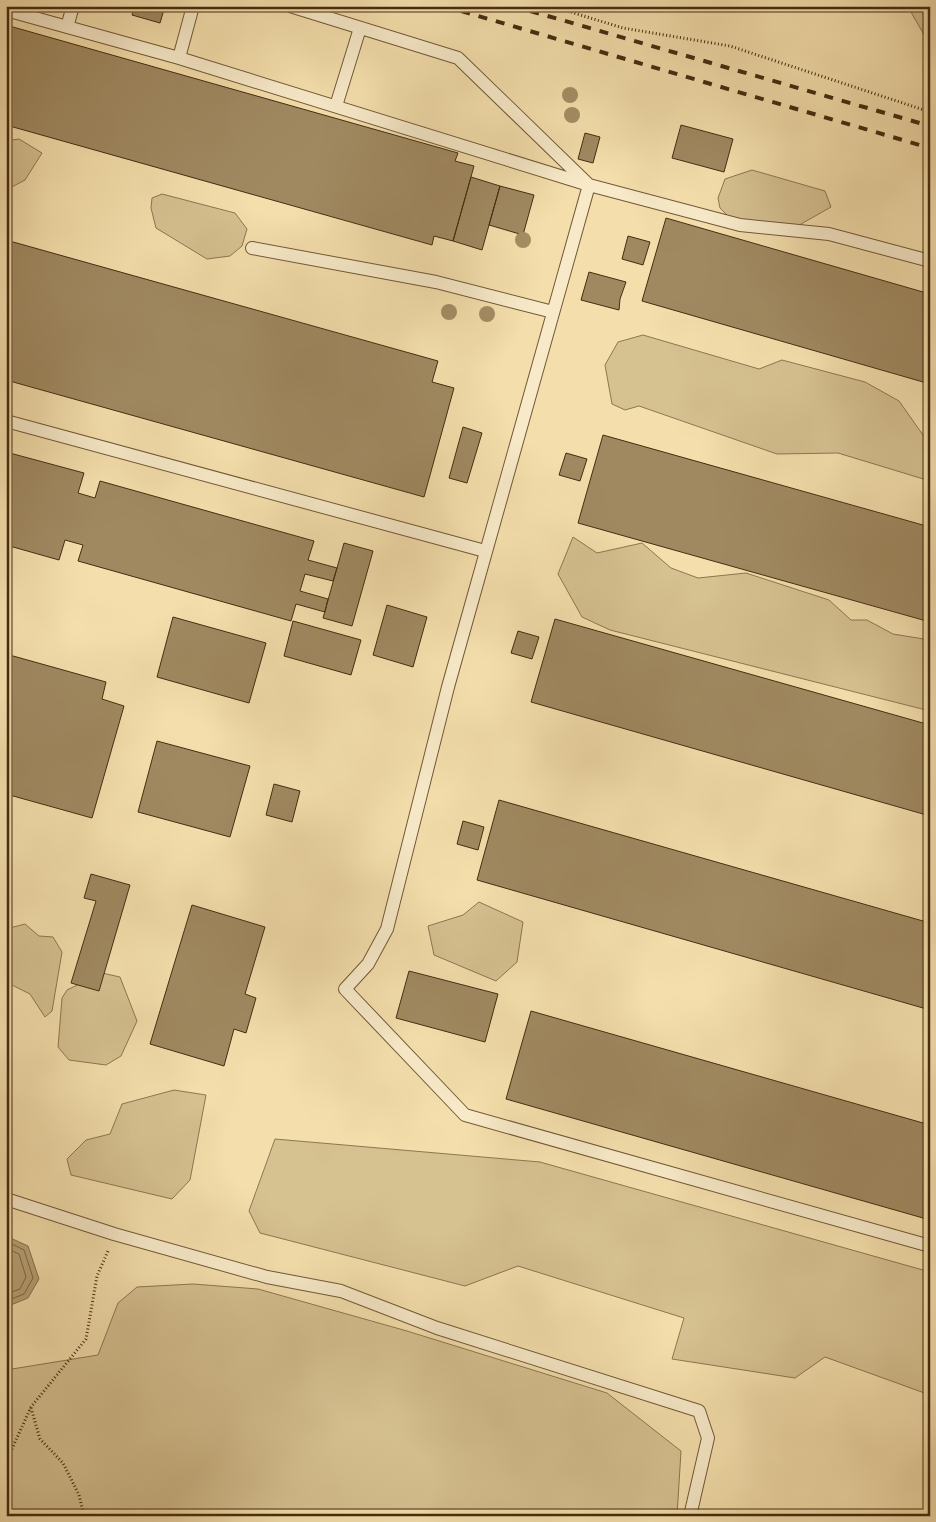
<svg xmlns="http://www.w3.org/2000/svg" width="936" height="1522" font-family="'Gentium Book Plus',serif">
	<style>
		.green { fill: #d6c191; stroke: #8e7650 }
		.water { fill: #b8a277; stroke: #8a734e }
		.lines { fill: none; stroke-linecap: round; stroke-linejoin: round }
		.shore { stroke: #7e6744; stroke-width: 1 }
		.building { fill: #a08961; stroke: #452c10 }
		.lane-casing { stroke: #715937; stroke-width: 14 }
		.path { stroke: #452c10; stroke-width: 3; stroke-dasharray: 1 2.5; stroke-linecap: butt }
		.lane { stroke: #f8eac9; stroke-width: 12 }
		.rail { stroke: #452c10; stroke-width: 4; stroke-dasharray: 9 9; stroke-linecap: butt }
		.tree { fill: #a48d64 }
	</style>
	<rect width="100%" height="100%" fill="#f4dfac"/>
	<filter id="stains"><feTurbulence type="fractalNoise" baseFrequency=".004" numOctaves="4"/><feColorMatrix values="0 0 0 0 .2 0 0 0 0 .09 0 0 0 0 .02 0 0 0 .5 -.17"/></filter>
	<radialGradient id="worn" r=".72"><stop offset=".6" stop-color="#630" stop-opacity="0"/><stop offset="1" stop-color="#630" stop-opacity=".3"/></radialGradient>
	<path class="green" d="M909 6H930V45L908 7Z
		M19 139 42 153 25 180 6 190V141Z
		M752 170 825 191 831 207 787 232 728 216 720 208 718 198 725 179Z
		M162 194 235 213 247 229 242 246 230 256 207 259 156 228 151 208 152 198Z
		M643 335 759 369 782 360 865 382 899 401 923 435H930V481L838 453 777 454 639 406 625 410 612 404 605 365 618 342Z
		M573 537 597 553 642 543 671 568 698 578 746 573 829 600 851 620H867L893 634 930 640V711L610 630 582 617 558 574Z
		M479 902 523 922 517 962 496 981 434 955 428 926 463 915Z
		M25 924 39 936 53 937 62 952 52 1011 45 1017 30 994 6 982V929Z
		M102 973 120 977 137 1021 121 1056 106 1065 69 1060 58 1047 62 998 67 990Z
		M174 1090 206 1095 190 1180 172 1199 71 1175 67 1159 86 1140 110 1134 122 1104Z
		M275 1139 540 1162 930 1272V1395L825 1357 795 1378 672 1359 684 1318 518 1266 465 1286 260 1233 249 1211Z
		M193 1284 258 1289 407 1331 607 1393 681 1451 677 1516H6V1370L98 1355 118 1303 137 1287Z"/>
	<path class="water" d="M6 1236 28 1246 39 1279 28 1298 6 1307Z"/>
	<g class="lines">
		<path class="shore" d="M6 1241 24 1250 33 1278 24 1294 6 1301
			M6 1248 19 1254 26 1277 20 1289 6 1294"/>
	</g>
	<path class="building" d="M134 6H165L160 23 132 15Z
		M6 25 458 153 455 161 474 166 453 241 434 236 432 245 6 125Z
		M681 125 733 139 724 172 672 158Z
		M585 133 600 137 593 163 578 159Z
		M471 177 500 186 482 250 453 241Z
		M500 186 534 195 523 235 489 225Z
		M666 218 930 294V384L642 301Z
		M628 236 650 242 643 265 622 259Z
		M6 240 438 361 432 382 454 388 424 497 6 380Z
		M589 272 626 282 620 299 619 310 581 300Z
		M463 427 482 433 467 483 449 478Z
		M603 435 930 527V622L578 523Z
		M6 452 84 473 78 493 95 498 100 481 314 541 308 560 337 568 333 581 305 574 300 591 328 599 325 612 296 604 291 621 78 561 83 545 65 540 59 560 6 545Z
		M566 453 587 459 580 481 559 475Z
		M344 543 373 551 352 626 323 618Z
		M387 605 427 617 413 667 373 655Z
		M173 617 266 643 249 703 157 677Z
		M555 619 930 725V816L531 702Z
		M293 621 361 640 351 675 284 656Z
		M518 631 539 637 532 659 511 653Z
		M6 654 106 682 102 699 124 706 92 818 6 794Z
		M157 741 250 766 230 837 138 812Z
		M274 784 300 791 292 822 266 815Z
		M499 800 930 923V1010L477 880Z
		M463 821 484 827 478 850 457 844Z
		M91 874 130 885 99 991 71 983 96 901 84 898Z
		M192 905 265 927 245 994 256 998 246 1033 234 1029 224 1066 150 1044Z
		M409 971 498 994 485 1042 396 1018Z
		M531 1011 930 1125V1220L506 1099Z"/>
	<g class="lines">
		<defs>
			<path id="lane" d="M290 6 458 58 589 185 448 687 387 929 368 964 345 989 465 1115 930 1246
				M6 10 179 58 589 185 740 225 829 234 930 261
				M67 27 73 6
				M179 58 193 6
				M336 106 360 28
				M252 248 436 282 553 312
				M6 421 485 551
				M6 1199 114 1234 267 1277 341 1291 437 1328 699 1411 708 1438 690 1516"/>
		</defs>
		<use href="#lane" class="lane-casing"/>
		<path class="path" d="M551 6 623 28 730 46 930 112
			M31 1408 40 1439 63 1463 79 1495 84 1516
			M6 1462 31 1407 86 1339 97 1276 108 1251"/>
		<use href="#lane" class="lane"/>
		<path class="rail" d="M444 6 930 148
			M513 6 930 126"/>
	</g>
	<g class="tree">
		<circle cx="570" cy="95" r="8"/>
		<circle cx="572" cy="115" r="8"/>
		<circle cx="523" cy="240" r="8"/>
		<circle cx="449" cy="312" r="8"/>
		<circle cx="487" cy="314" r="8"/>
	</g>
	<rect width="936" height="1522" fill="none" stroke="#f4dfac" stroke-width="25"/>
	<rect x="8" y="8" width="921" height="1507" fill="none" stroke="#452c10" stroke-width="2.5"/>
	<rect x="12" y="12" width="911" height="1497" fill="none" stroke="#452c10"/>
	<rect width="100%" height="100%" filter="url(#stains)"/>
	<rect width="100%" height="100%" fill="url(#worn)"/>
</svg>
